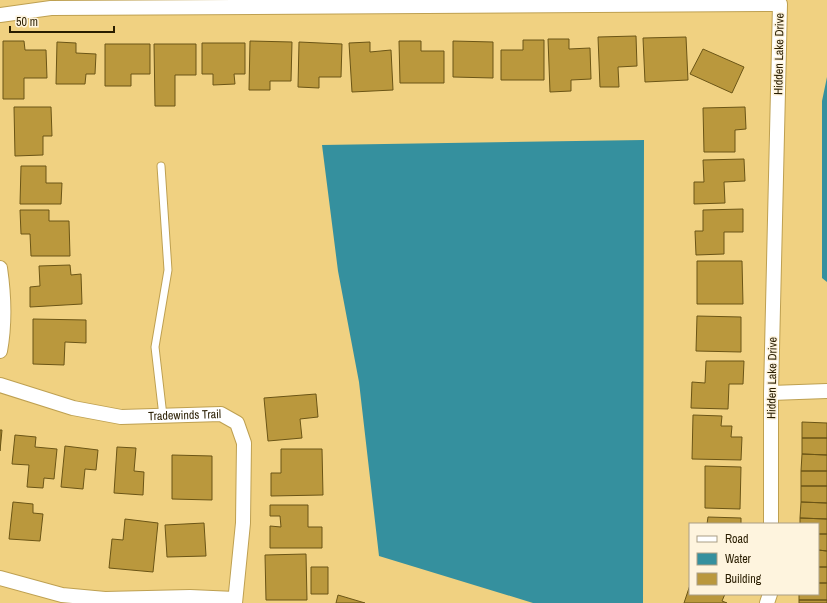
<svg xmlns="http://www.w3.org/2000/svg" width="827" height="603" font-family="'Archivo Narrow',sans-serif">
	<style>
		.water { fill: #35909e }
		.building { fill: #ba983d; stroke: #6b5516 }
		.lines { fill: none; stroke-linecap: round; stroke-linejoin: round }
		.lane-casing { stroke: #bea051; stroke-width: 9 }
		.street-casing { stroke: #bea051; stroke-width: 16 }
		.lane { stroke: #fff; stroke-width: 7 }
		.street { stroke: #fff; stroke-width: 14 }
		.labels { text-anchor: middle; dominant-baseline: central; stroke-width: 3; stroke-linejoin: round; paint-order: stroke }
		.street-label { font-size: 12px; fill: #291d00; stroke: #fef4de }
	</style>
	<rect width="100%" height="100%" fill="#f0d181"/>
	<path class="water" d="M827 77V282L822 278V101Z
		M644 140 643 603H533L379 556 359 382 338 271 322 145Z"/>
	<path class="building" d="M636 36 637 66 618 67 619 87H600L598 37Z
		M686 37 688 80 645 82 643 38Z
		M548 39H569V49L590 48 591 79 571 80V91L550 92Z
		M523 40H544V80H501V50H523Z
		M3 41H24L25 50H46L47 78H24V99H3Z
		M250 41 292 42 291 81H270V90H249Z
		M399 41H421V51H444V83H400Z
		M453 41 493 42V78L453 77Z
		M57 42 76 43V53L96 54 95 74H86L85 84H56Z
		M299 42 342 44 341 77H319V88L298 87Z
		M370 42V52L391 50 393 90 352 92 349 43Z
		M202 43H245V74H234L235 84 213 85V74H202Z
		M105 44H150V74H131V86H105Z
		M154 44H196V75H175V106H155Z
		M703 49 744 67 732 93 690 74Z
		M14 107H51L52 136H43V155L15 156Z
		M745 107 746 129 735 130V152H704L703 108Z
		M744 159 745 181 724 182 725 203 694 204V182H704L703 160Z
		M21 166H46V183H62L61 204H20Z
		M743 209V232H724V254L696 255 695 231H703V210Z
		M20 210H49V221H69L70 256H31L30 234H21Z
		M697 261H742L743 304H697Z
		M70 265 71 275 81 274 82 304 30 307V287L40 286 39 266Z
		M697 316 741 317V352L696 351Z
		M33 319 86 320V343L65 342 64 365 33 364Z
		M706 361H744L743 384H729L728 409 691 408 692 382 705 383Z
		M316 394 318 417 300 419 302 438 268 441 264 398Z
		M693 415 722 416 721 426H732L731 437H742L741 460 692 459Z
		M802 422 827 423V438H802Z
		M0 430H2L0 451Z
		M15 435 36 437 35 447 57 449 54 479 44 478 43 488 27 487 29 465 12 464Z
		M802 438H827V455L802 454Z
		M65 446 98 450 96 470 85 469 83 489 61 487Z
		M117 447 136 448 134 471 144 472 143 495 114 493Z
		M281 449H322L323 495 271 496V473H281Z
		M802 454 827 455V471H801Z
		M172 455 212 456V500L172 499Z
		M705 466 741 467 740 509 705 508Z
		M801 471H827V486H801Z
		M801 486H827V503L801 502Z
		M13 502 33 504V513L43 514 40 541 9 539Z
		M801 502 827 503V519L800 518Z
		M270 505H308V527H322V548H270V526L281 527 280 516H270Z
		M708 517 741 518V524H707Z
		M800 518 827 519V534H818V524H800Z
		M125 519 158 523 153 572 109 568 112 539 123 540Z
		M204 523 206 556 167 557 165 525Z
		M818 534H827V551L818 550Z
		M818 550 827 551V567H818Z
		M306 554 307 600H266L265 555Z
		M311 567H328V594H311Z
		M818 567H827V583H818Z
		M818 583H827V600H799V594H818Z
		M690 585V594H725L722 601 727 603H684Z
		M338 595 365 603H336Z
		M799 600H827V603H799Z"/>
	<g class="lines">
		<defs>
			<path id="lane" d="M161 166 168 270 155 347 163 416"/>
			<g id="street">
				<path d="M0 15 51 8 780 4 771 393V524"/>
				<path d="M0 268C4 295 5 324 0 351"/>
				<path id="s1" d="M0 385 73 408 121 417 221 414 237 423 244 443 243 523 235 603"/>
				<path d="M771 393 827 391"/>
				<path d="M0 578 62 595 105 599 190 597 235 599"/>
				<path d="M767 603 770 594"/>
			</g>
		</defs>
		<use href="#lane" class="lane-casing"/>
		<use href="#street" class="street-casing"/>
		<use href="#lane" class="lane"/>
		<use href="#street" class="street"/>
	</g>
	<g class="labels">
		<g class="street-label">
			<text transform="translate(779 54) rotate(-89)">Hidden Lake Drive</text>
			<text transform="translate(772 378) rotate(-89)">Hidden Lake Drive</text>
			<text stroke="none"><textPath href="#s1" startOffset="189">Tradewinds Trail</textPath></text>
		</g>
	</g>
	<rect x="689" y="523" width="130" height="72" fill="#fef4de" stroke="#a99e85"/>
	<rect x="697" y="536" width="20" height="6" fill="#ffffff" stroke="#a99e85"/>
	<text x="725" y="543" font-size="12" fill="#291d00">Road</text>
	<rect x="697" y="553" width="20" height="12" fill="#35909e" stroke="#a99e85"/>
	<text x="725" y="563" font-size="12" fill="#291d00">Water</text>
	<rect x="697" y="573" width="20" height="12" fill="#ba983d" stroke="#a99e85"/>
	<text x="725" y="583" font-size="12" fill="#291d00">Building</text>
	<path d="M10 26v6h104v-6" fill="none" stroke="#291d00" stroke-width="2"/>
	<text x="16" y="26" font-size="12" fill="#291d00" stroke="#fef4de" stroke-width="3" paint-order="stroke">50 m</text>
</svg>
